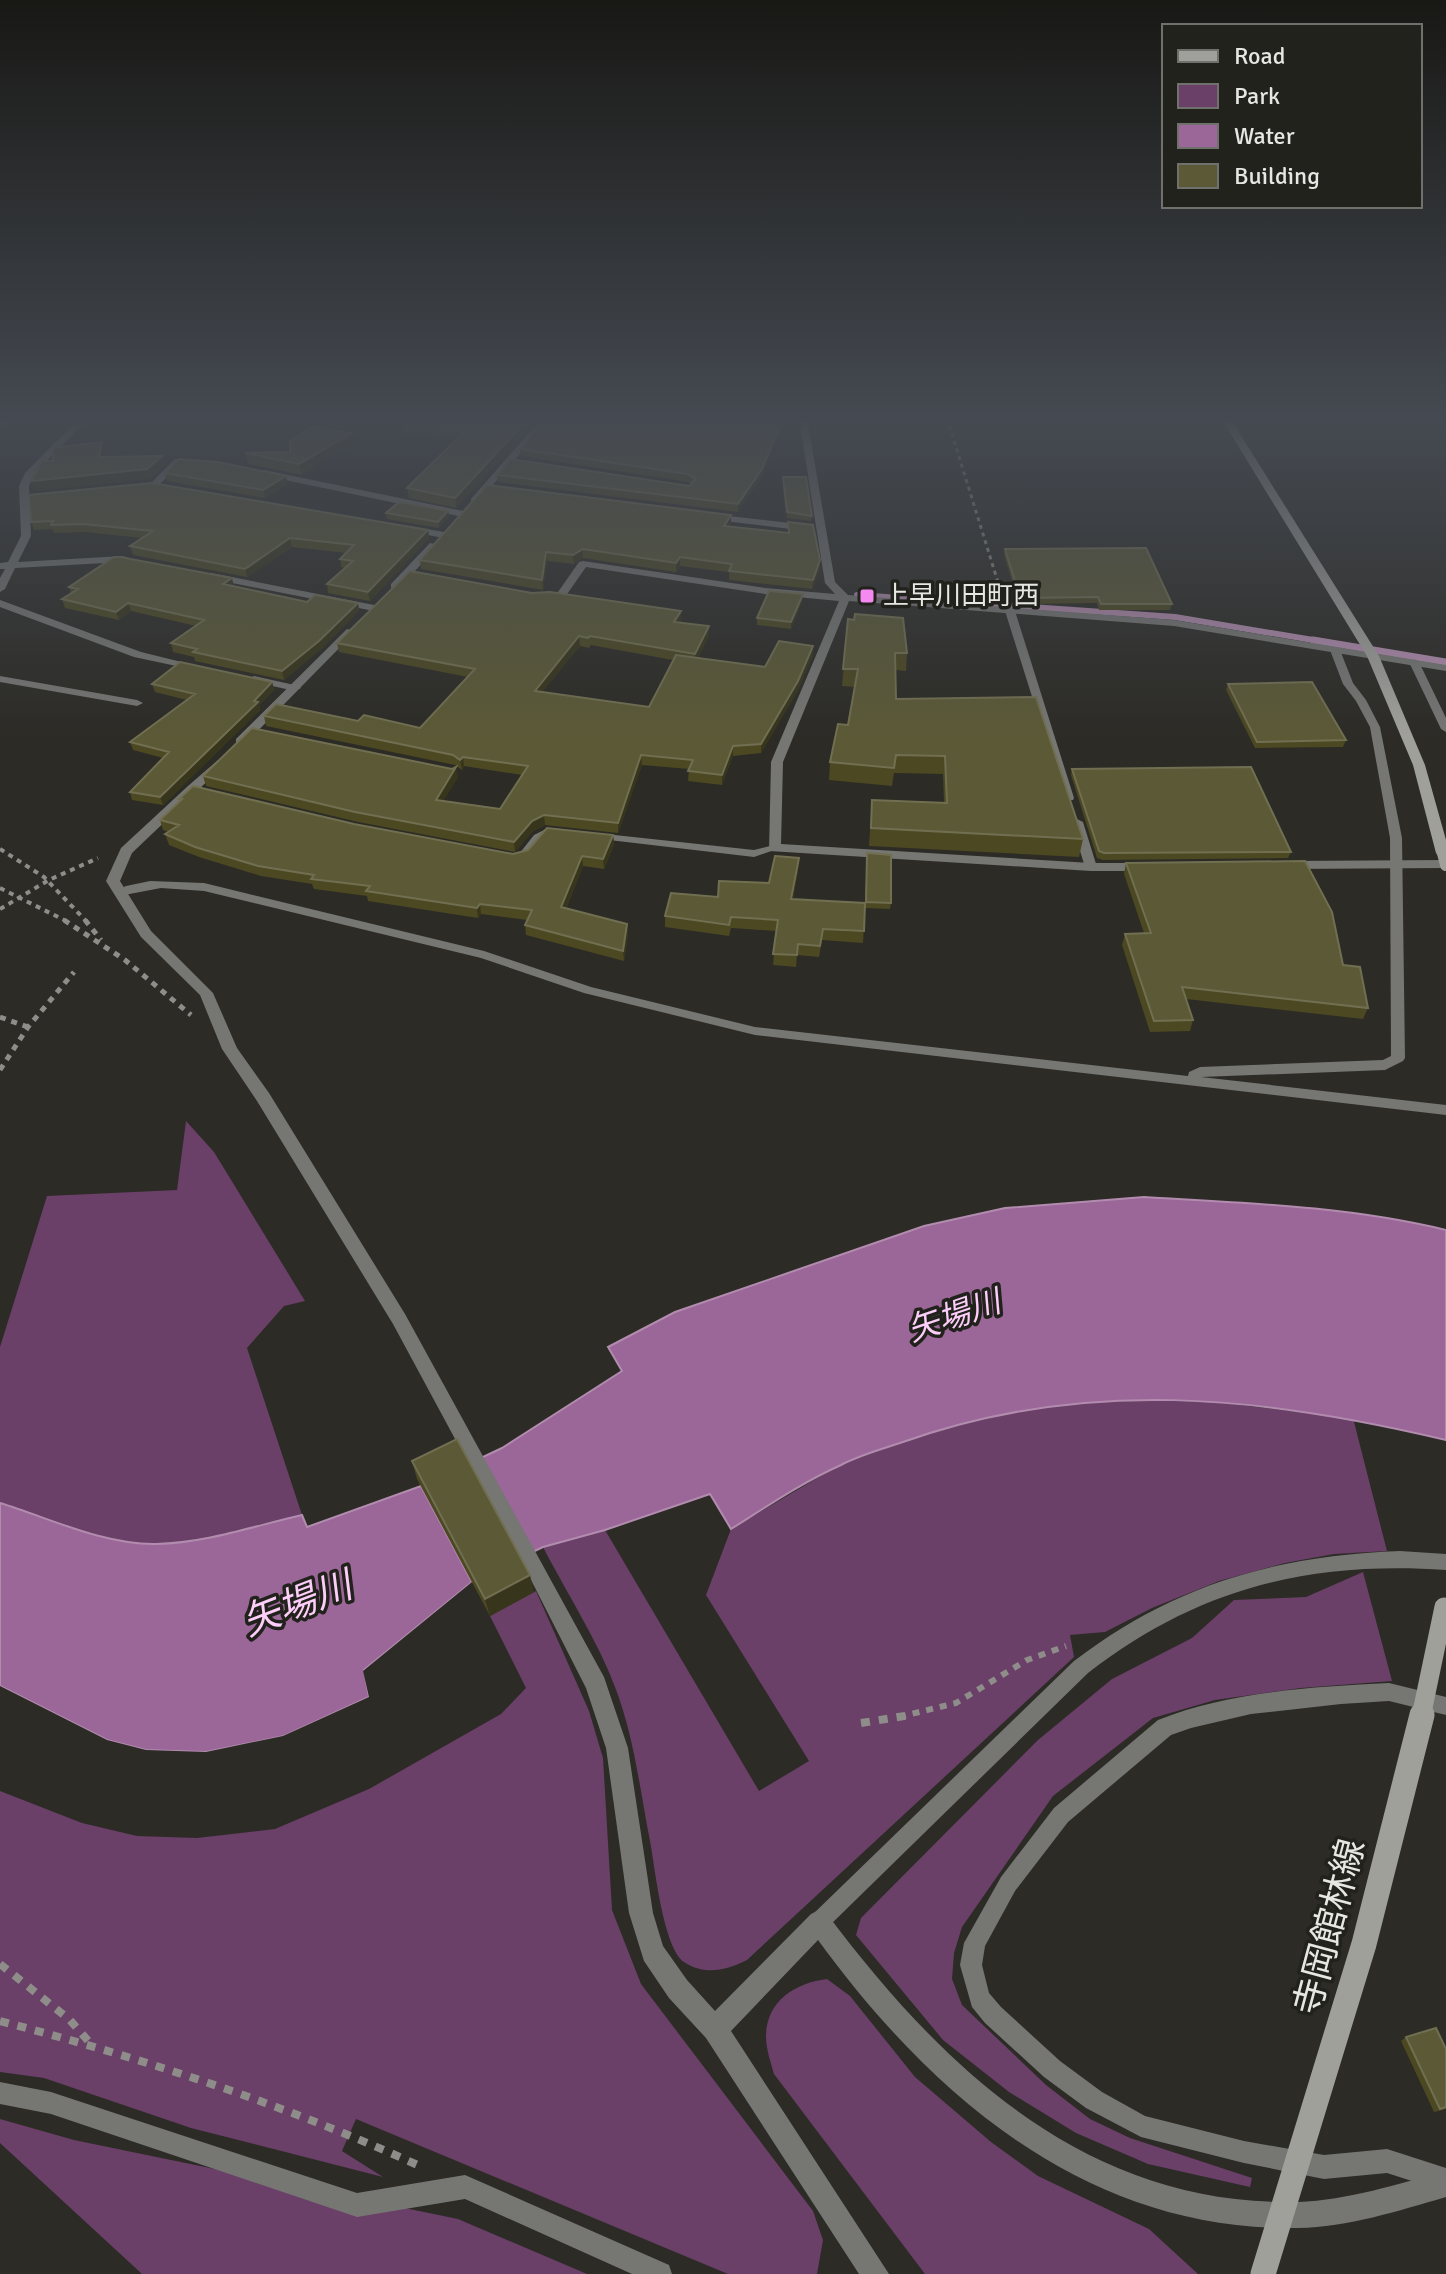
<svg xmlns="http://www.w3.org/2000/svg" width="1446" height="2274" font-family="Signika,'Noto Sans JP',sans-serif">
	<style>
		.green { fill: #6a3f68 }
		.water { fill: #9b6698; stroke: #b28cae; stroke-width: 2 }
		.pier { fill: #2c2b26 }
		.lines { fill: none; stroke-linecap: round; stroke-linejoin: round }
		.stream-far1 { stroke: #b28cae; stroke-width: 6 }
		.stream { stroke: #b28cae; stroke-width: 7 }
		.path-far4 { stroke: #8e8d89; stroke-width: 3; stroke-dasharray: 4 4; stroke-linecap: butt }
		.path-far3 { stroke: #8e8d89; stroke-width: 4; stroke-dasharray: 5 5; stroke-linecap: butt }
		.path-far2 { stroke: #8e8d89; stroke-width: 5; stroke-dasharray: 6 6; stroke-linecap: butt }
		.path-far1 { stroke: #8e8d89; stroke-width: 6; stroke-dasharray: 7 7; stroke-linecap: butt }
		.path { stroke: #8e8d89; stroke-width: 8; stroke-dasharray: 9 9; stroke-linecap: butt }
		.service { fill: #767673; fill-rule: evenodd }
		.minor { fill: #767673; fill-rule: evenodd }
		.tertiary { fill: #767673; fill-rule: evenodd }
		.secondary { fill: #a0a09b; fill-rule: evenodd }
		.secondary-bridge-far2 { stroke: #a0a09b; stroke-width: 12 }
		.secondary-bridge-far1 { stroke: #a0a09b; stroke-width: 19 }
		.secondary-bridge { stroke: #a0a09b; stroke-width: 25 }
		.wall { fill: #4b4822; fill-rule: evenodd }
		.shaded-wall { fill: #37351b }
		.building { fill: #5b5936; stroke: #716f51; stroke-width: 2 }
		.poi-dot { fill: #f489f0; stroke: #22221c; stroke-width: 3 }
		.labels { text-anchor: middle; dominant-baseline: central; stroke-width: 7; stroke-linejoin: round; paint-order: stroke }
		.far-poi-label { font-size: 26px; fill: #e6e6e3; stroke: #22221c; text-anchor: start }
		.water-label { font-size: 32px; font-style: italic; fill: #fdcef9; stroke: #22221c }
		.near-street-label { font-size: 36px; fill: #e6e6e3; stroke: #22221c }
		.near-water-label { font-size: 38px; font-style: italic; fill: #fdcef9; stroke: #22221c }
	</style>
	<rect width="100%" height="100%" fill="#2c2b26"/>
	<path class="green" d="M186 1121 214 1152 305 1301 284 1306 247 1348 302 1515C254 1526 206 1543 156 1544 104 1545 49 1518 0 1503V1347L47 1196 177 1190Z
		M1188 1399 1353 1418 1387 1551 1334 1554 1285 1563 1219 1581 1152 1608 1105 1632 1070 1635 1074 1657 747 1960C728 1970 704 1976 684 1962 663 1947 655 1867 650 1841 640 1790 634 1736 615 1687 599 1643 565 1590 543 1547L605 1530 759 1791 809 1761 706 1595 731 1529 841 1464 932 1432 1036 1407 1098 1400Z
		M1363 1572 1392 1681 1301 1688 1215 1700 1153 1718 1053 1796 962 1927 954 1953 952 1979 962 2005 1046 2085 1090 2119 1130 2138 1252 2178 1250 2187 1148 2164 1076 2133 1009 2092 943 2040 856 1935 861 1918 1038 1740 1112 1679 1192 1638 1234 1600 1306 1597Z
		M536 1591 589 1711 603 1758 612 1910 641 1984 813 2211 823 2240 817 2274H728L356 2119 342 2151 383 2177 191 2128 44 2078 0 2072V1791L82 1823 137 1836 197 1838 275 1829 369 1789 501 1714 526 1688 490 1616Z
		M827 1979 850 1996 915 2077 991 2142 1038 2176 1149 2229 1198 2274H925L774 2074C771 2063 766 2049 766 2037 766 2001 795 1983 827 1979Z
		M0 2119 74 2140 458 2219 587 2274H142L0 2143Z"/>
	<path class="water" d="M1144 1197C1245 1203 1347 1206 1446 1230V1440C1261 1396 1086 1377 903 1442 883 1449 860 1455 841 1465 803 1482 766 1507 731 1529L710 1494 605 1530 543 1547 518 1559 466 1465 502 1448 622 1371 608 1347 675 1312 924 1226 1005 1208Z
		M421 1486 472 1582 364 1670 369 1697 284 1736 206 1752 146 1750 107 1740 0 1686V1503C49 1518 104 1545 156 1544 206 1543 254 1526 302 1515L307 1527Z"/>
	<path class="pier" d="M472 1582 473 1585 368 1672 372 1700 284 1740 206 1756 145 1754 106 1744 0 1691V1686L107 1740 146 1750 206 1752 283 1736 369 1697 363 1671Z"/>
	<g class="lines">
		<path class="stream-far1" d="M857 595 1175 617 1325 642"/>
		<path class="stream" d="M1313 640 1446 662"/>
		<path class="path-far4" d="M947 418 1001 592"/>
		<path class="path-far3" d="M0 849 44 877 87 922
			M0 888 68 922
			M0 909 49 880 98 858"/>
		<path class="path-far2" d="M64 920 125 960 191 1015
			M85 920 101 940
			M0 1017 28 1027
			M0 1070 28 1027 74 972"/>
		<path class="path-far1" d="M899 1717 956 1703 1027 1660 1066 1646"/>
		<path class="path" d="M861 1723 911 1715
			M0 1964 70 2020 90 2043
			M0 2021C145 2059 286 2105 422 2167"/>
		<path class="service" d="M7 418H17L0 428V423Z
			M1010 608 1015 611 1074 798 1073 800H1065L1064 798 1005 611Z
			M1335 647 1340 650 1353 683 1366 700 1380 727 1402 838 1405 1058 1403 1061 1385 1070 1201 1077 1446 1105V1115L755 1035 584 993 481 958 204 891 161 888 119 896 113 892 126 886 150 881 204 883 484 951 591 987 755 1027 1188 1076 1189 1072 1200 1067 1383 1060 1391 1056 1390 838 1370 727 1356 701 1343 684 1330 650Z
			M1414 659 1419 662 1446 718V732L1441 729 1409 662Z
			M1077 819 1083 822 1097 867 1095 869H1087L1085 867 1071 822Z
			M546 829H559L565 832 542 840 527 859 509 860V856L519 854 534 835Z
			M596 833 754 850 774 845 780 848 754 857 592 838 590 836Z
			M1400 1551 1446 1554V1570C1308 1561 1198 1588 1088 1673L826 1929 819 1932 812 1929 809 1922 812 1915 1074 1661C1175 1584 1275 1556 1400 1551Z
			M1389 1683 1446 1697V1715L1389 1701 1341 1704 1251 1714 1191 1728 1171 1735 1068 1822 1015 1891 985 1946 982 1965 989 1993 1001 2007 1060 2061 1102 2092 1145 2116 1244 2141 1324 2155 1387 2149 1446 2168V2192L1387 2173 1324 2179 1244 2163 1141 2137 1086 2108 1044 2077 985 2023 972 2007 960 1965 964 1943 1001 1877 1054 1808 1158 1720C1230 1691 1313 1687 1389 1683Z
			M0 2082 51 2092 357 2193 465 2175 669 2265 672 2274H632L465 2199 357 2217 51 2114 0 2104Z"/>
		<path class="minor" d="M80 418H89L34 474 29 486 31 536 18 562 123 556 138 561 133 564 123 562 15 568 5 589 0 592V578L5 569H0V563L8 562 21 536 19 486 25 473Z
			M799 418H807L835 582 848 595 1174 620 1446 665V671L1174 626 849 601 783 762 781 844 1091 863H1144L1151 867 1144 871H1091L769 851 771 762 839 601 765 594 586 567 565 597 545 599 540 596 558 592 579 562 583 561 765 588 835 594 825 583Z
			M175 459 187 461 180 464 157 487H151V483Z
			M264 470 463 511 468 514 463 517 261 475V471Z
			M711 514 807 525 812 528 807 531 708 519V515Z
			M409 526 444 532 449 535 444 538 406 531 404 529Z
			M211 573 374 605 379 608 374 611 207 578 206 576Z
			M0 600 141 652 206 668 200 671 134 657 0 607Z
			M0 676 137 700 143 703 137 706 0 682Z
			M254 676 299 686 301 688 295 691 250 681 248 679Z
			M192 785 198 789 196 792 132 853 120 881 151 931 213 993 237 1048 269 1093 405 1314 604 1677 628 1748 653 1913 663 1946 687 1980 715 2011 811 1914 819 1910 827 1914C945 2071 1088 2206 1298 2202 1348 2200 1398 2184 1446 2171V2197C1398 2211 1348 2227 1298 2228 1090 2232 934 2099 818 1940L731 2031 889 2274H859L706 2038 669 1998 644 1961 629 1913 606 1748 586 1688 529 1576 393 1324 257 1101 222 1049 200 995 141 937 106 881 121 848 188 786Z
			M1446 860V868L1288 869 1281 865 1288 861Z"/>
		<path class="tertiary" d="M542 418H551L477 503H471V499Z
			M430 543 439 545 399 588H391V584Z
			M347 629 356 631 244 745H236V739Z
			M218 760 224 764 222 767 196 792H188V786Z"/>
		<path class="secondary" d="M1221 418H1230L1379 656 1425 765 1446 840V856H1438L1436 853 1413 765 1367 656Z"/>
		<path class="secondary-bridge-far2" d="M1443 853 1446 865"/>
		<path class="secondary-bridge-far1" d="M1421 1717 1444 1607"/>
		<path class="secondary-bridge" d="M1263 2274 1364 1944 1422 1715"/>
	</g>
	<path class="wall" d="M539 418 456 508 409 498 407 488 459 437 404 432 403 422Z
		M783 425 762 477 738 512 498 482 497 475 689 486 691 484 688 482 521 456 520 449Z
		M353 444 302 475 248 464 245 453 290 452Z
		M165 473 287 484 265 498 167 481Z
		M783 477 812 516 811 521 787 518Z
		M29 495 428 530 429 538 370 601 328 593 327 584 345 568 341 567 340 559 346 553 292 547 247 577 133 555 130 546 142 538 86 532 54 533 52 529 34 530 31 522Z
		M448 511 449 517 439 528 387 519 386 513Z
		M788 522 820 569 812 589 729 580V572L680 566 676 572 583 558 574 564 547 561 543 590 421 569 420 560 731 523 729 527 788 533Z
		M1005 549 1172 604 1170 610H1099L1097 603 1019 604 1004 555Z
		M234 586 307 602 358 603 359 611 321 649 284 680 195 661 194 657 173 652 171 643 196 626 131 611 119 620 65 608 62 599 71 593 69 587Z
		M802 601 791 629 757 625V618Z
		M848 619 907 653 906 671 895 670 896 699 1083 839 1079 857 869 846 872 800 944 803 943 774 894 773 892 786 829 780 830 762 848 725 855 687 842 686Z
		M681 621 680 622 709 635 698 658 765 667 813 646V655L798 690 761 753 733 756 722 785 688 781 689 769 642 765 618 833 545 825 533 831 515 852 358 822 206 786 203 776 458 777 443 801 500 809 522 775 464 766 462 770 455 765 266 726 264 716 358 721 420 728 468 677 339 652 337 643ZM591 645 673 660 649 707 542 692 580 646 589 648Z
		M272 682 274 690 259 705 260 710 163 805 132 800 130 792 163 758 133 750 130 742 187 700 155 692 152 684Z
		M1228 684 1346 740 1343 747 1255 748 1226 690Z
		M1072 769 1291 852 1288 858 1103 860 1097 858 1071 775Z
		M179 799 354 824 513 854 613 835 614 845 604 869 583 866 566 909 627 924 628 935 624 961 526 935 525 925 527 920 481 914 478 918 368 901 367 896 314 889 312 884 261 876 199 857 169 845 165 834 169 832 163 830 160 820 180 801Z
		M867 853 891 903 890 909 865 908 863 943 822 940 819 957 797 955 796 967 773 965 776 931 731 928 729 936 665 927V916L718 897 769 883 799 858 798 870 793 899 865 903Z
		M1126 863 1343 965 1368 1008 1363 1019 1186 999 1193 1020 1190 1031 1150 1032 1122 945 1125 934 1144 933 1124 874Z
		M412 1461 534 1592 490 1616 417 1479Z
		M1406 2037 1446 2109 1434 2112 1401 2041Z"/>
	<path class="shaded-wall" d="M529 418H539L456 508 455 498Z
		M783 418V425L762 477 738 512V504Z
		M352 433 353 444 302 475 299 464Z
		M102 442 105 452 102 467 99 457Z
		M162 456 165 466 150 479 34 491 31 481Z
		M286 476 287 484 265 498 263 490Z
		M448 511 449 517 439 528 438 522Z
		M731 515V523L724 535V526Z
		M428 530 429 538 370 601 368 592Z
		M290 538 292 547 247 577 245 569Z
		M583 549V558L574 564 573 555Z
		M546 552 547 561 543 590 542 580Z
		M680 557V566L676 572V563Z
		M820 560V569L812 589 813 580Z
		M232 578 234 587 223 584Z
		M803 594 802 601 791 629V622Z
		M128 603 131 611 119 620 116 612Z
		M358 603 359 611 321 649 284 680 282 671Z
		M681 611V621L675 631 674 622Z
		M709 626V635L695 664V654Z
		M579 636 580 646 536 700 535 691Z
		M813 646V655L798 690 761 753V744Z
		M272 682 274 690 259 705 260 710 163 805 160 797Z
		M733 746V756L722 785V775Z
		M641 755 642 765 618 833V823Z
		M463 757 464 766 462 770 460 760Z
		M456 767 458 777 438 810 436 800Z
		M544 815 545 825 533 831 515 852 514 842 532 821Z
		M613 835 614 845 604 869 603 859Z
		M582 856 583 866 562 918 561 907Z
		M799 858 798 870 791 911V899Z
		M480 904 481 914 478 918 477 908Z
		M627 924 628 935 624 961 623 951Z
		M530 1575 534 1592 490 1616 485 1599Z"/>
	<path class="building" d="M405 418H529L455 498 407 488 468 428 403 422Z
		M547 418H783L762 469 738 504 497 475 511 459 689 486 696 479 688 474 520 449Z
		M310 427 352 433 299 464 245 453 290 452V442Z
		M102 442 99 457 162 456 147 469 31 481 42 461H53V448Z
		M179 459 218 462 286 476 263 490 165 473Z
		M783 477H806L812 516 787 512Z
		M152 483 428 530 368 592 327 584 353 561 340 559 354 545 290 538 245 569 130 546 153 531 83 524 51 525 53 521 31 522 29 495Z
		M487 485 731 515 724 526 789 533 788 522 813 525 820 560 813 580 729 571 732 564 680 557 676 563 583 549 573 555 546 552 542 580 420 560Z
		M399 502 448 511 438 522 386 513Z
		M1146 548 1172 604H1101L1098 597 1020 598 1005 549Z
		M114 557H120L232 578 223 584 307 602 315 595 358 603 319 641 282 671 193 652 197 649 171 643 204 620 128 603 116 612 62 599 78 589 69 587Z
		M410 571 532 593 550 592 681 611 674 622 709 626 695 654 590 636 588 638 579 636 535 691 649 707 676 655 765 667 779 641 813 646 798 681 761 744 733 746 722 775 688 771 693 760 641 755 618 823 544 815 532 821 514 842 355 812 203 776 252 728 452 769 456 767 436 800 500 809 528 766 463 757 460 760 453 755 264 716 276 704 358 721 364 715 420 728 475 669 337 643Z
		M769 591 803 594 791 622 757 618Z
		M855 614 903 618 907 653H895L896 699 1036 697 1083 839 871 828 872 800 947 803 945 756 896 755 894 768 830 762 838 724 848 725 858 669H843L848 619 854 620Z
		M180 662 272 682 254 701 258 702 160 797 130 792 169 752 130 742 195 694 152 684Z
		M1312 682 1346 740 1257 742 1228 684Z
		M1251 767 1291 852 1104 853 1099 851 1072 769Z
		M193 786 354 824 513 854 528 850 547 828 613 835 603 859 582 856 561 907 627 924 623 951 525 925 532 910 480 904 477 908 366 891 370 886 311 879 314 875 258 866 195 847 165 834 179 825 160 820 182 799H179Z
		M867 853 891 855V903L866 902Z
		M775 856 799 858 791 899 865 903 864 931 823 929 820 946 798 944 797 955 773 954 778 920 731 917 729 925 665 916 671 893 718 897 719 881 769 883Z
		M1305 861 1332 912 1343 965 1360 967 1368 1008 1182 987 1193 1020 1154 1021 1125 934 1151 933 1126 863Z
		M457 1439 530 1575 485 1599 412 1461Z
		M1436 2028 1446 2049V2107L1440 2109 1406 2037Z"/>
	<linearGradient id="sky" x2="0" y2="1"><stop stop-color="#181815"/><stop offset="0.57" stop-color="#454a52"/><stop offset="1" stop-color="#454a52" stop-opacity="0"/></linearGradient>
	<rect width="1446" height="737" fill="url(#sky)"/>
	<rect class="poi-dot" x="859" y="588" width="16" height="16" rx="4"/>
	<g class="labels">
		<g class="far-poi-label">
			<text x="883" y="596">上早川田町西</text>
		</g>
		<g class="water-label">
			<text transform="translate(954 1316) rotate(-19)">矢場川</text>
		</g>
		<g class="near-street-label">
			<text transform="translate(1330 1927) rotate(-75)">寺岡館林線</text>
		</g>
		<g class="near-water-label">
			<text transform="translate(297 1604) rotate(-21)">矢場川</text>
		</g>
	</g>
	<rect x="1162" y="24" width="260" height="184" fill="#22221c" stroke="#70706c" stroke-width="2"/>
	<rect x="1178" y="50" width="40" height="12" fill="#a0a09b" stroke="#70706c" stroke-width="2"/>
	<text x="1234" y="64" font-size="24" fill="#e6e6e3">Road</text>
	<rect x="1178" y="84" width="40" height="24" fill="#6a3f68" stroke="#70706c" stroke-width="2"/>
	<text x="1234" y="104" font-size="24" fill="#e6e6e3">Park</text>
	<rect x="1178" y="124" width="40" height="24" fill="#9b6698" stroke="#70706c" stroke-width="2"/>
	<text x="1234" y="144" font-size="24" fill="#e6e6e3">Water</text>
	<rect x="1178" y="164" width="40" height="24" fill="#5b5936" stroke="#70706c" stroke-width="2"/>
	<text x="1234" y="184" font-size="24" fill="#e6e6e3">Building</text>
</svg>
